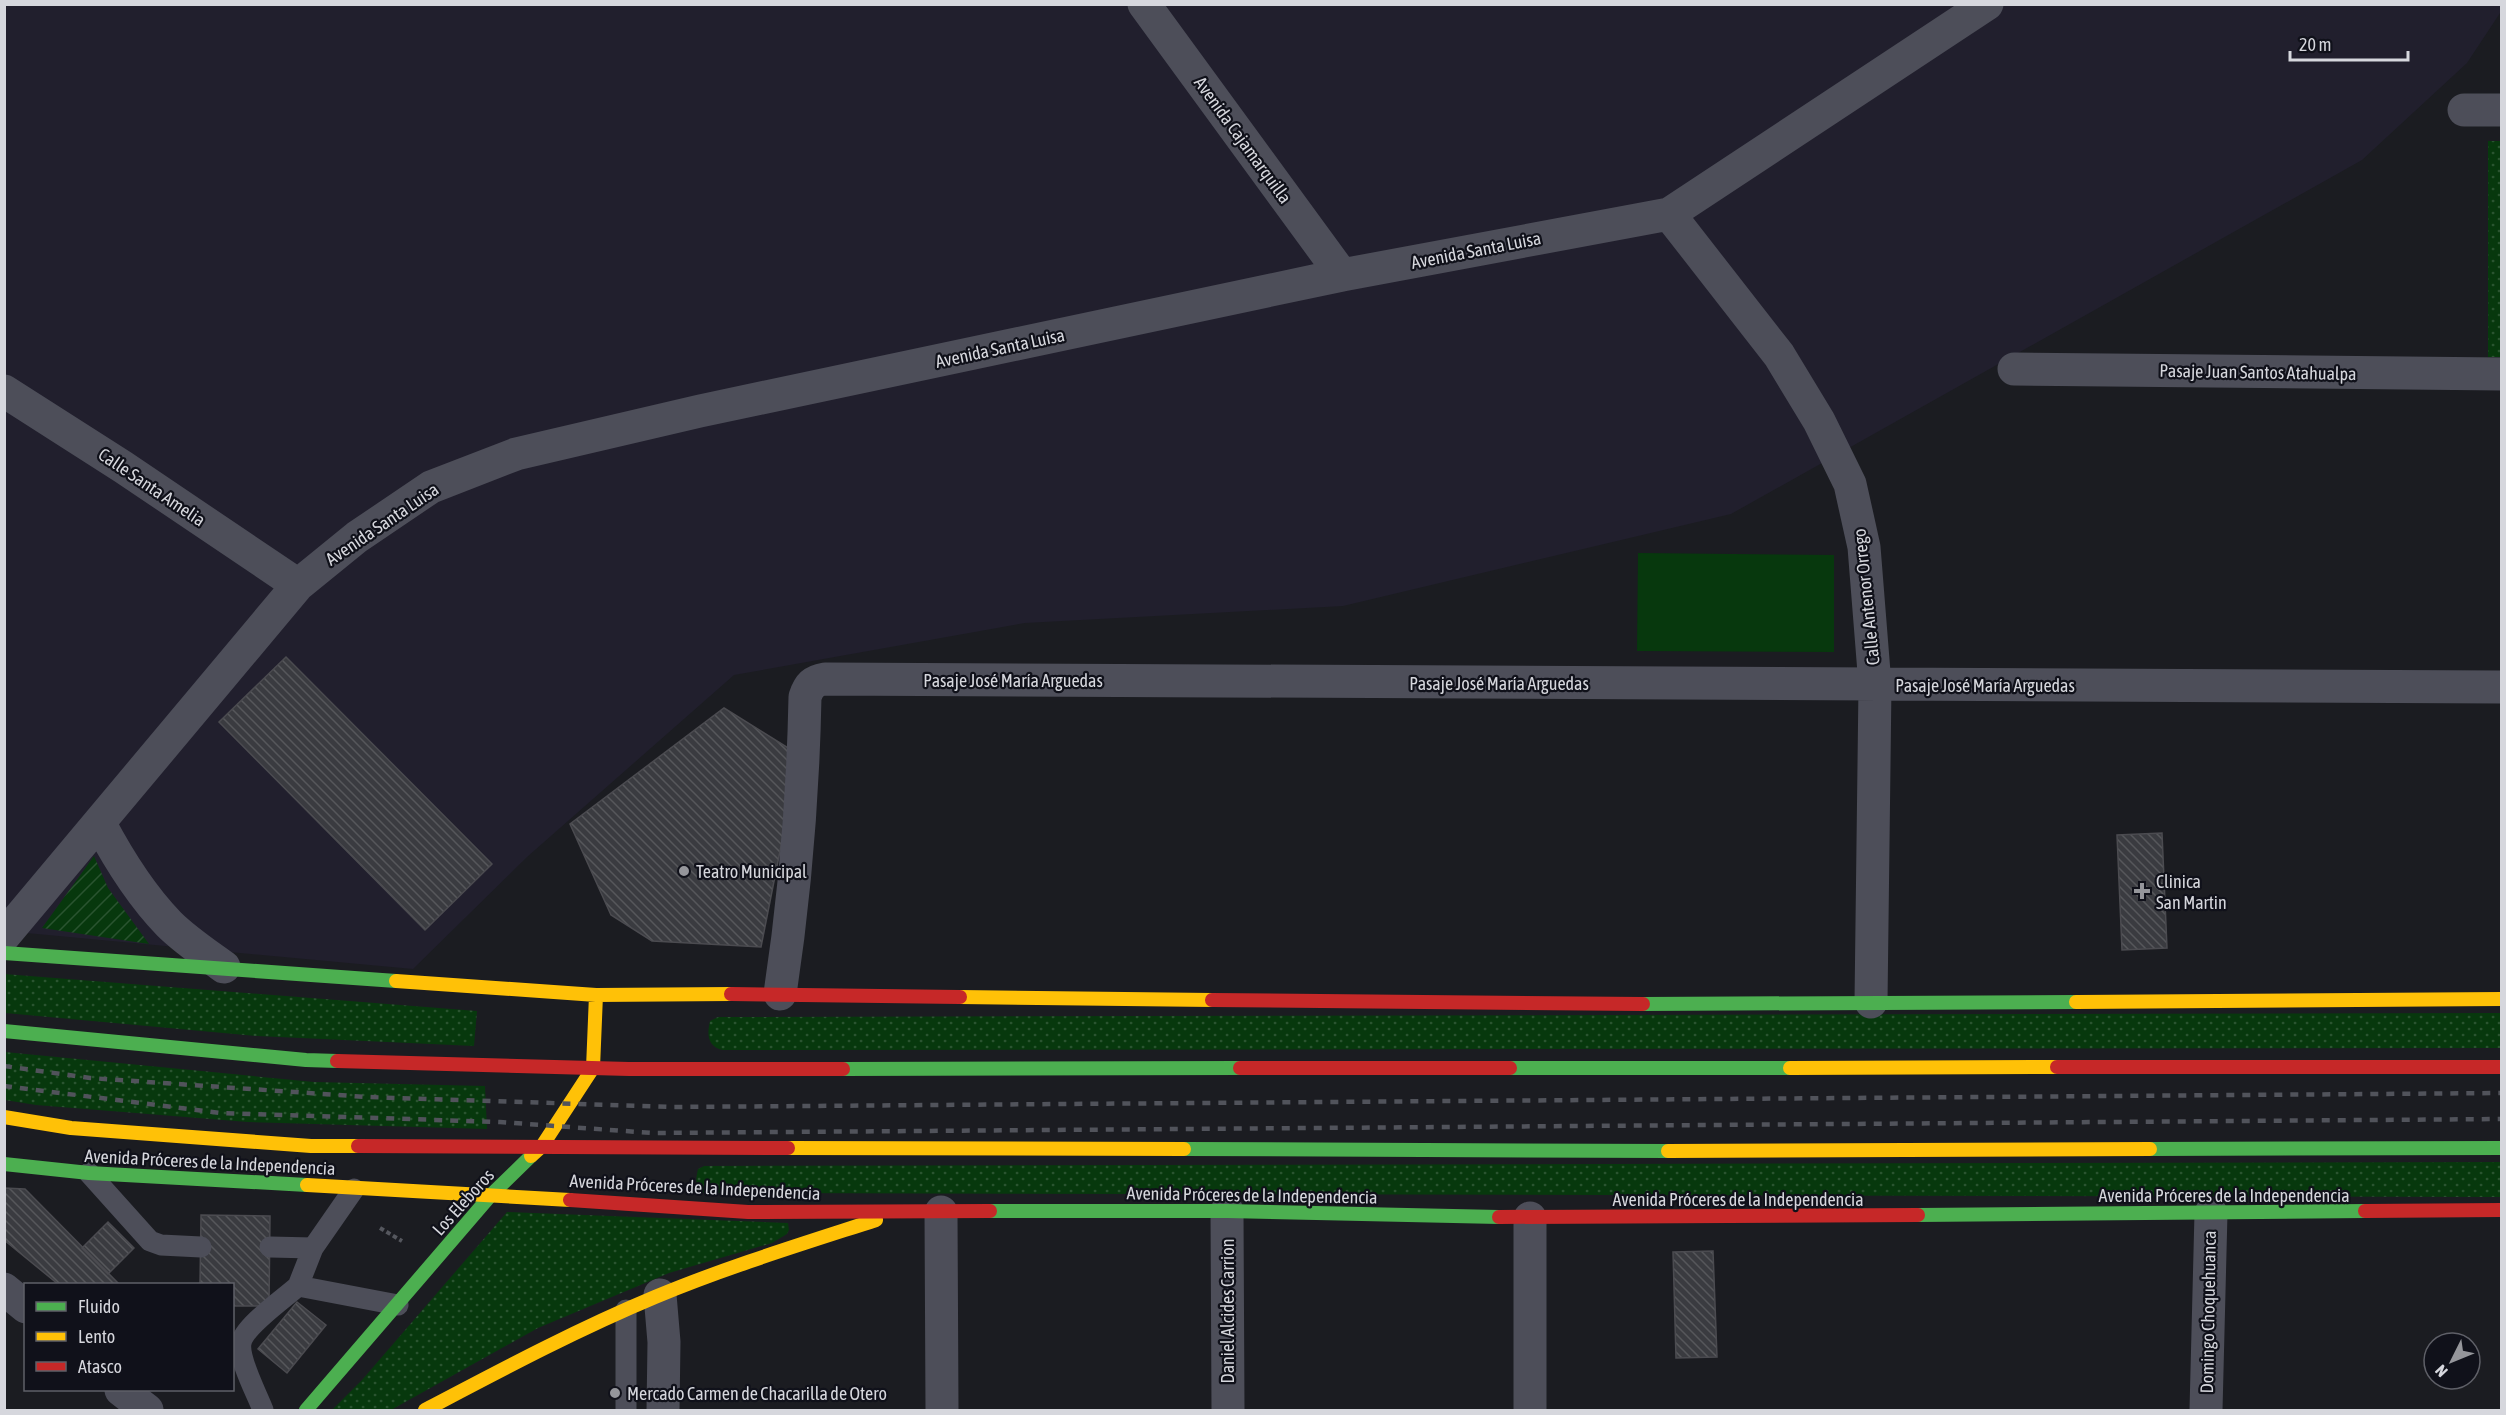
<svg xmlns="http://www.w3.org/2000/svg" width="2506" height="1415" font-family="'Asap Condensed',sans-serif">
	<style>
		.industrial { fill: #211f2d }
		.grass { fill: url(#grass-dots) }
		.garden { fill: url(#garden-furrows) }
		.pitch { fill: #07380d }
		.building { fill: url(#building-back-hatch); stroke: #4b4b50; stroke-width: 1.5 }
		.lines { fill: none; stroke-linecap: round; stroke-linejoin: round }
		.path { stroke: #55575e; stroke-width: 4; stroke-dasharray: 4.5 3; stroke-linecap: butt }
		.lane { stroke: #4d4e59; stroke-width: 21 }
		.street { stroke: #4d4e59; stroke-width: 33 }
		.fast { stroke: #4caf50; stroke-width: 14 }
		.slow { stroke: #ffc107; stroke-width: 14 }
		.jam { stroke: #c62828; stroke-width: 14 }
		.rail { stroke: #51535b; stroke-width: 4.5; stroke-dasharray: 8 8; stroke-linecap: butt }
		.poi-dot { fill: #95969b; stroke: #10111a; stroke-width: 2 }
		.labels { text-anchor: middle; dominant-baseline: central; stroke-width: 4.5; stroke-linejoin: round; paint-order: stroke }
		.street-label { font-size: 18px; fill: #d6d7dd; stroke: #10111a }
		.poi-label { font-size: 18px; fill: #d6d7dd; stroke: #10111a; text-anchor: start }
	</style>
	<defs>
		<pattern id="grass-dots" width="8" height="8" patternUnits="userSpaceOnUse" patternTransform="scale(1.5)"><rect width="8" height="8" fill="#07380d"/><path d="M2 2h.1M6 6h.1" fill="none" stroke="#2a5430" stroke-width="1.8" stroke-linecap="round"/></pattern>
		<pattern id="garden-furrows" width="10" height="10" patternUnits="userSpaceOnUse" patternTransform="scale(1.5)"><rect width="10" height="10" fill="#07380d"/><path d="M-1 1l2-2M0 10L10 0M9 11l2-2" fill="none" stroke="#2a5430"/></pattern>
		<pattern id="building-back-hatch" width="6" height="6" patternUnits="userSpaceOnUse" patternTransform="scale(1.5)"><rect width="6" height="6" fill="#3a3b40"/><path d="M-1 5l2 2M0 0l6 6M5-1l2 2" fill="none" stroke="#56575b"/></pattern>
	</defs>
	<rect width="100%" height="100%" fill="#1b1c21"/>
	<path class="industrial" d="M2501 4 2502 10 2467 63 2362 160 1731 514 1343 606 1025 623 734 675 527 857 413 969 5 931 4 5Z"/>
	<path class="grass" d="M2488 141H2501V357H2488Z
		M4 974 477 1011 474 1046 257 1036 5 1013Z
		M2501 1013 2502 1048 722 1050C707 1046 707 1034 710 1021L718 1017Z
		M5 1052 314 1082 485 1086 487 1129 248 1122 36 1105 5 1100Z
		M2502 1162 2501 1197 706 1193 700 1192C695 1184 696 1178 698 1169L704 1166Z
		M507 1212 788 1223 789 1230 787 1234 772 1243 669 1273 538 1328 391 1410H332L362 1380Z"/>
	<path class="garden" d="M94 856 108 888 149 944 42 928Z"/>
	<path class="pitch" d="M1638 553 1834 555V652L1637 651Z"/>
	<path class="building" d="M286 657 492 864 425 930 219 722Z
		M724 708 793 751 785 826 761 947 652 941 611 915 570 824Z
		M2162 833 2167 948 2122 950 2117 835Z
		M4 1188 25 1189 119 1284H58L4 1240Z
		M201 1215 270 1216 269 1306H232V1284H200Z
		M108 1222 134 1248 108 1274 82 1248Z
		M1713 1251 1717 1357 1676 1358 1673 1252Z
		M297 1302 326 1325 287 1373 258 1349Z"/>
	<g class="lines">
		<path class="path" d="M380 1228 402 1241"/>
		<path class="lane" d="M89 1173 150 1241 161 1245 201 1247
			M270 1247 313 1248 354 1189
			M298 1286 313 1248
			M263 1410C257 1394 238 1359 241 1343 244 1326 285 1298 298 1286L398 1305
			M626 1410V1310"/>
		<path class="street" d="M1144 4 1342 275
			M2464 110H2502
			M1669 214 1779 355 1819 421 1850 484 1864 547 1875 685 1871 1002
			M2014 369 2502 374
			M4 391 123 467 298 585
			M100 824C119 860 140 894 169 924 185 940 206 954 224 967
			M4 936 298 585 357 537 431 487 516 454 700 411 1342 275 1669 214 1987 4
			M780 994C795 895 803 797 805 697 809 685 813 681 825 679L2502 687
			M1227 1211 1228 1410
			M941 1212 942 1410
			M1530 1218V1410
			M4 1289 26 1307
			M660 1295 664 1342 663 1410
			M121 1390 147 1410
			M2206 1410 2211 1213"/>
		<path class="fast" d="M4 953 396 981
			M1643 1004 2076 1002
			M4 1031 306 1060 337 1061
			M1510 1068H1790
			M843 1069 1240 1068
			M1184 1149 1668 1151
			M2150 1149 2502 1148
			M4 1164 89 1173 307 1185
			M990 1211H1227L1499 1217
			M1918 1215 2365 1211
			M306 1410 491 1195 531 1156"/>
		<path class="slow" d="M396 981 596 995 731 994
			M960 997 1212 1000
			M2076 1002 2502 999
			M1790 1068 2057 1067
			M4 1117 71 1128 311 1146H358
			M788 1148 1184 1149
			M1668 1151 2150 1149
			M531 1156 542 1146 593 1068 596 995
			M307 1185 570 1200
			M425 1410C501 1370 576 1330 655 1297 727 1267 802 1244 876 1220"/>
		<path class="jam" d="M731 994 960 997
			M1212 1000 1643 1004
			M337 1061 629 1069H843
			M2057 1067H2502
			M1240 1068H1510
			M358 1146 788 1148
			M570 1200 748 1212 990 1211
			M2365 1211 2502 1210
			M1499 1217 1918 1215"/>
		<path class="rail" d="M4 1066 90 1078 367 1097 673 1107 2502 1093
			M4 1086 221 1113 500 1122 652 1133 2502 1119"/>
	</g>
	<g class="poi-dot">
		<circle cx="684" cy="871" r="6"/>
		<path d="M2139 882h6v6h6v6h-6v6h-6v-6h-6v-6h6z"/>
		<circle cx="615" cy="1393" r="6"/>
	</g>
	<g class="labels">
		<g class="street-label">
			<text transform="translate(1243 140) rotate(54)">Avenida Cajamarquilla</text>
			<text transform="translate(1476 250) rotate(-11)">Avenida Santa Luisa</text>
			<text transform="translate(1000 348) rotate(-12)">Avenida Santa Luisa</text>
			<text transform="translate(2258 372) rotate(1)">Pasaje Juan Santos Atahualpa</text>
			<text transform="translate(152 487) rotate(34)">Calle Santa Amelia</text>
			<text transform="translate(382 524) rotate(-34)">Avenida Santa Luisa</text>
			<text transform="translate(1866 597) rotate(-96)">Calle Antenor Orrego</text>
			<text x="1013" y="680">Pasaje José María Arguedas</text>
			<text x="1499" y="683">Pasaje José María Arguedas</text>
			<text x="1985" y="685">Pasaje José María Arguedas</text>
			<text transform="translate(210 1162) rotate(3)">Avenida Próceres de la Independencia</text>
			<text transform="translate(695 1187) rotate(3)">Avenida Próceres de la Independencia</text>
			<text transform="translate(1252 1195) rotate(1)">Avenida Próceres de la Independencia</text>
			<text x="2224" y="1195">Avenida Próceres de la Independencia</text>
			<text x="1738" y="1199">Avenida Próceres de la Independencia</text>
			<text transform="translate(463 1202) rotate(-48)">Los Eleboros</text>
			<text transform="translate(1227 1311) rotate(-90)">Daniel Alcides Carrion</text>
			<text transform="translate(2208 1312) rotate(-89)">Domingo Choquehuanca</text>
		</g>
		<g class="poi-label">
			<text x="696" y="871">Teatro Municipal</text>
			<text x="2156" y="881">Clinica<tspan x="2156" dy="21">San Martin</tspan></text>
			<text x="627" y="1393">Mercado Carmen de Chacarilla de Otero</text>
		</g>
	</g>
	<rect width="2506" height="1415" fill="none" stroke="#d6d7dd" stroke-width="12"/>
	<rect x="24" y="1283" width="210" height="108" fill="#10111a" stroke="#5f6068" stroke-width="1.5"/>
	<rect x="36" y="1302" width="30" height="9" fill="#4caf50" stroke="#5f6068" stroke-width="1.5"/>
	<text x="78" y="1313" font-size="18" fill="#d6d7dd">Fluido</text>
	<rect x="36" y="1332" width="30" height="9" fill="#ffc107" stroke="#5f6068" stroke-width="1.5"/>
	<text x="78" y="1343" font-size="18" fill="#d6d7dd">Lento</text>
	<rect x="36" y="1362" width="30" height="9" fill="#c62828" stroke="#5f6068" stroke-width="1.5"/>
	<text x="78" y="1373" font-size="18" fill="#d6d7dd">Atasco</text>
	<g transform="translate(2452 1361) rotate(227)"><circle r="28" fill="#10111a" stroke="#5f6068" stroke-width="1.5"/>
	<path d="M0-4.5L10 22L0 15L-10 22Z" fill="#95969b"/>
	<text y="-9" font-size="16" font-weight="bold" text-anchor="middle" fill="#d6d7dd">N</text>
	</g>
	<path d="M2290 51v9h118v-9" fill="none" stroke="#d6d7dd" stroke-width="3"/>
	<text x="2299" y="51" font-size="18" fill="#d6d7dd" stroke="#10111a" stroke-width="4.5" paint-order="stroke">20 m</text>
</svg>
